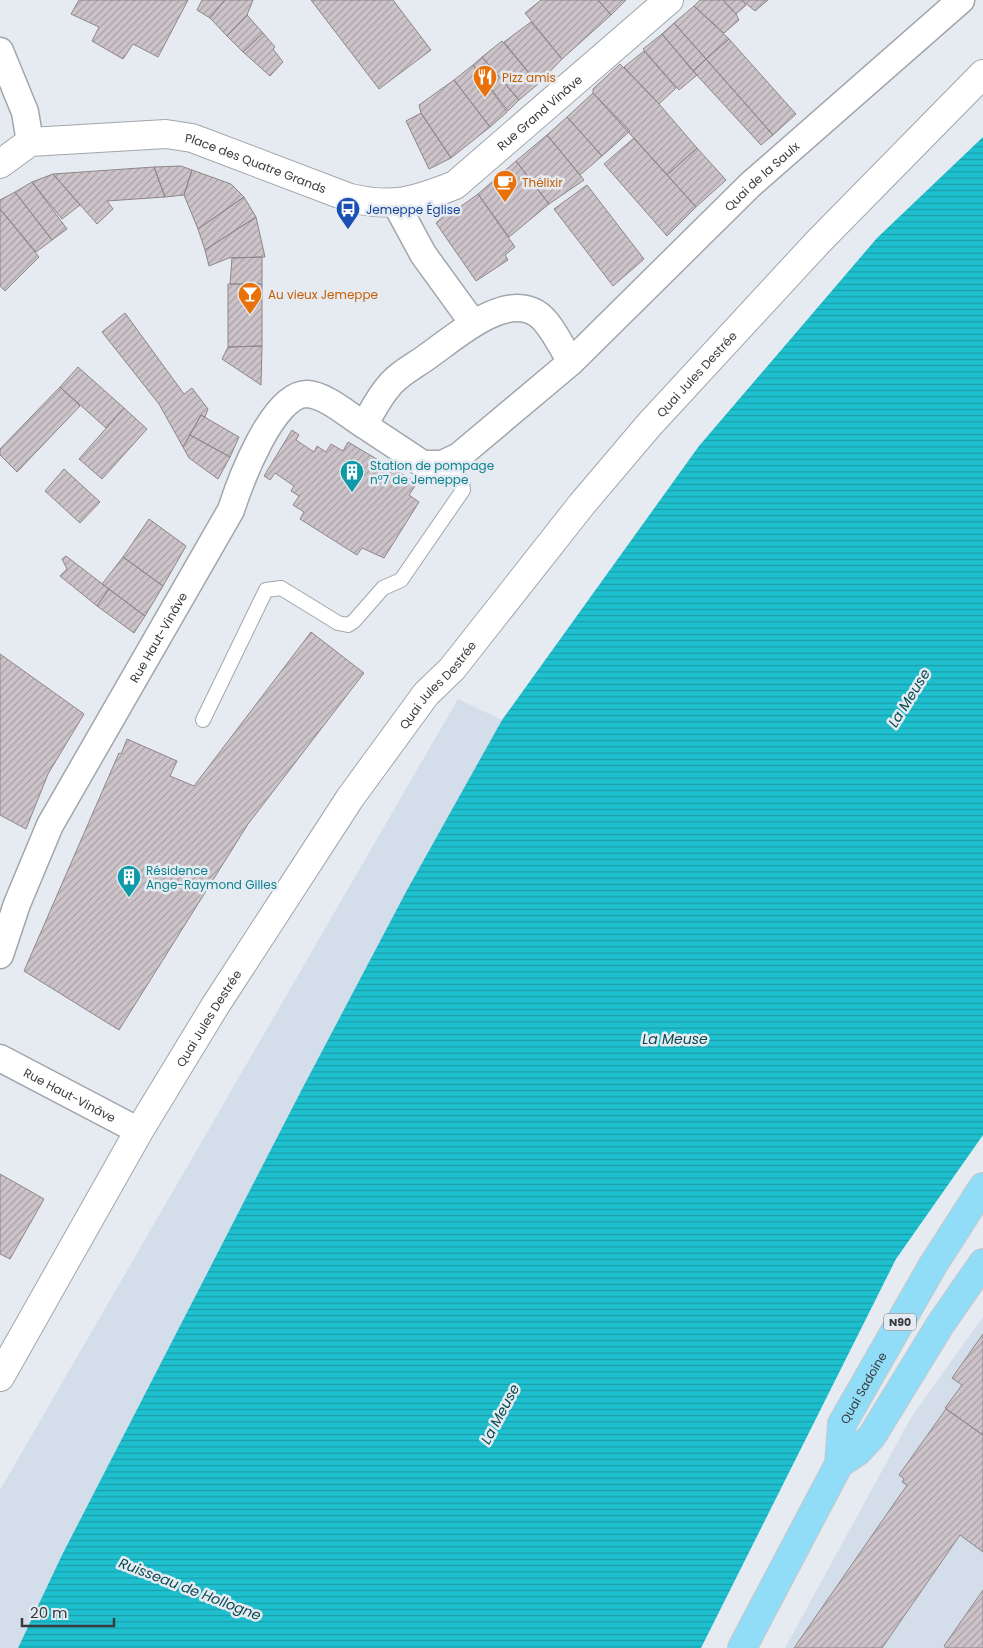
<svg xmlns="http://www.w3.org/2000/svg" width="983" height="1648" font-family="Poppins,sans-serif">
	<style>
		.built { fill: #d4ddea }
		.water { fill: url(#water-rules) }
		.building { fill: url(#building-hatch); stroke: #8e868a }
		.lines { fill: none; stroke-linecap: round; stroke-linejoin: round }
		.service-casing { stroke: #a1a6ac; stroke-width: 16 }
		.minor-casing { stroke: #a1a6ac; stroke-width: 29 }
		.tertiary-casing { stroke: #a1a6ac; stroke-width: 30 }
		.secondary-casing { stroke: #a1a6ac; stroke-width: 30 }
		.primary-casing { stroke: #c7c8c9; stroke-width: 30 }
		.service { stroke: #fff; stroke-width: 14 }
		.minor { stroke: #fff; stroke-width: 26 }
		.tertiary { stroke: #fff; stroke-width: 28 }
		.secondary { stroke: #fff; stroke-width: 28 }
		.primary { stroke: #91dcf7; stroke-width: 28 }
		.labels { text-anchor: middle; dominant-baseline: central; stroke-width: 5; stroke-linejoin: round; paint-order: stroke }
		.shield { fill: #e6ebf2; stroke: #6c6f73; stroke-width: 1 }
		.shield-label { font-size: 11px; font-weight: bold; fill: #383a3d }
		.food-label { font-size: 12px; fill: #c56008; stroke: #e6ebf2; text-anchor: start }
		.street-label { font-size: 12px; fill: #383a3d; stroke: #e6ebf2 }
		.transit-label { font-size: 12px; fill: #164399; stroke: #e6ebf2; text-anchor: start }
		.culture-label { font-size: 12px; fill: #0d838f; stroke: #e6ebf2; text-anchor: start }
		.water-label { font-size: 14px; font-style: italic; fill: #084a50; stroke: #e6ebf2 }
	</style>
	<defs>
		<pattern id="water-rules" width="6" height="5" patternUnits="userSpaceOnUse" patternTransform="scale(1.25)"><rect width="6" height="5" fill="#1ec0cf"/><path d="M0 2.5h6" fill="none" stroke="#1b9da9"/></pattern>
		<pattern id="building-hatch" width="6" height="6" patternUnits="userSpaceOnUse" patternTransform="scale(1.25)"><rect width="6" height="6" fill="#ccc4c8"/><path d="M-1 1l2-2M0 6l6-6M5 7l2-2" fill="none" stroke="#a7a0a4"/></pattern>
	</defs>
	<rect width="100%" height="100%" fill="#e6ebf2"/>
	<path class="built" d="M458 699 502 720 407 890 301 1091 62 1555 18 1648H0V1490Z
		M983 1317V1648H785L912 1416Z"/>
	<path class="water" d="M983 137V1135L896 1259 701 1648H18L62 1555 301 1091 407 890 502 720 699 446 877 238Z"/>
	<path class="building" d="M79 0H188L158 57 133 44 123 59 92 41 99 27 71 14Z
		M202 0H225L210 18 197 10Z
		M225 0H253L247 15 227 36 210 18Z
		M311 0H393L431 50 379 89Z
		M541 0H598L611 15 562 59 525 13Z
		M598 0H626L611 15Z
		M700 0H723L736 14 739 20 724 33 694 6Z
		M723 0H742L746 5 736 14Z
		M742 0H768L755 11Z
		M694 6 729 39 706 59 674 23Z
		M247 15 263 33 243 52 227 36Z
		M531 22 562 59 538 84 504 42Z
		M674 23 706 59 693 71 662 34Z
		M263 33 275 47 273 49 283 62 270 76 243 52Z
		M662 34 697 75 679 90 643 49Z
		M729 39 796 114 773 135 706 59Z
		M502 41 538 84 519 100 482 57Z
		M644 51 676 88 659 104 624 67Z
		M482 57 519 100 508 111 473 65Z
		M706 59 773 135 761 145 693 71Z
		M620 64 659 104 697 148 667 175 593 93V89Z
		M473 65 507 112 490 127 454 80Z
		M454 80 490 127 451 158 421 113 419 105Z
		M593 93 630 131 602 156 567 117Z
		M421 113 451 158 429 169 406 121Z
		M567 117 602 156 580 175 547 135Z
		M547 135 584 180 549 204 516 161Z
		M634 138 696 207 667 236 604 164Z
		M697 148 726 180 696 207 667 175Z
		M516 161 549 204 509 237 478 194Z
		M181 166 192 170 184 195 165 197 154 167Z
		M154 167 165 197 107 201 113 209 97 224 53 174Z
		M192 170 231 184 244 197 198 229 184 195Z
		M53 174 80 205 62 219 32 182Z
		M32 182 67 229 52 240 15 192Z
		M587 185 644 259 613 286 554 209Z
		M15 192 52 240 36 252 0 209V200Z
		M478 194 515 247 505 255 508 260 476 281 436 223 456 205 460 207Z
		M244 197 256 217 205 250 198 229Z
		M0 209 39 257 5 291 0 286Z
		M256 217 265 257 229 258 209 266 205 250Z
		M262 257V284H230L232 258Z
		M228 284H262V346L228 347Z
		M125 313 184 394 192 388 208 409 205 417 201 415 183 447 159 404 102 332Z
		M262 346 261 385 222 359 228 347Z
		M78 367 124 408 106 428 60 387Z
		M60 387 80 406 17 472 0 455V449Z
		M124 408 147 429 102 479 79 459Z
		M201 415 239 437 230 457 190 435Z
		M292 430 299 435 296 440 314 452 317 446 326 452 331 444 343 451 348 442 417 483 409 495 419 502 384 558 362 548 357 555 300 519 304 512 293 505 299 496 291 491 294 486 275 473 270 480 264 476Z
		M190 435 230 457 218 479 189 458 183 447Z
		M64 469 100 502 80 523 45 491Z
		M149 519 186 546 163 586 123 557Z
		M66 556 109 589 97 606 60 576 67 569 62 559Z
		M123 557 163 586 145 616 102 584Z
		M109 589 145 616 134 633 97 606Z
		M311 632 364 673 248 824 119 1030 24 971 119 753 121 754 127 739 177 761 170 776 194 786Z
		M0 654 84 714 48 774 26 829 0 815Z
		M0 1174 44 1199 10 1259 0 1254Z
		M983 1334V1435L945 1408 962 1385 952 1378Z
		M946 1409 983 1435V1552L960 1535 882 1648H794L907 1485 902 1482 904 1479 899 1475Z
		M983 1590V1648H946L944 1646Z"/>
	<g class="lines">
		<defs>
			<path id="service" d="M203 720 266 590 281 588 338 623 348 625 354 621 383 588 401 580 463 490 462 482 451 460"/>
			<g id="minor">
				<path d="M0 51 25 112 30 142"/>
				<path d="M396 204 423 254 473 323"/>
				<path id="s1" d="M571 362C561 347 551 322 536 313 503 293 454 338 428 356 416 365 398 374 389 386 379 397 372 412 364 425L423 464H442L459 456 571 362 750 185 961 0"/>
				<path id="s2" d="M0 955 17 904 50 825 231 510C240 482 273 393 307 394 326 395 348 415 364 425"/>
				<path id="s3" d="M0 1058 139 1131"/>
			</g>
			<g id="tertiary">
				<path id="s4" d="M0 164 30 142 166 134 192 138 350 198C393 208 415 201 455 185L669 0"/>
			</g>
			<g id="secondary">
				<path id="s5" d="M0 1377 139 1131 215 1006 350 798 426 694 452 669 582 504 649 425 818 242 983 74"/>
			</g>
			<g id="primary">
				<path id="s6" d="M839 1464 842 1424 933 1265 983 1187"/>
				<path d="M742 1648 839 1464 858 1451 872 1436 940 1325 983 1263"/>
			</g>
		</defs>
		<use href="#service" class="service-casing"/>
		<use href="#minor" class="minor-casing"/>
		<use href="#tertiary" class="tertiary-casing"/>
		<use href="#secondary" class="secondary-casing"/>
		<use href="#primary" class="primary-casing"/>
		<use href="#service" class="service"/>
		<use href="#minor" class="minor"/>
		<use href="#tertiary" class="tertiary"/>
		<use href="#secondary" class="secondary"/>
		<use href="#primary" class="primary"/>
	</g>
	<defs>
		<symbol id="restaurant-pin" viewBox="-11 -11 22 30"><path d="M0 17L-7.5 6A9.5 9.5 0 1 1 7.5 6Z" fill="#e8710a" stroke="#e6ebf2"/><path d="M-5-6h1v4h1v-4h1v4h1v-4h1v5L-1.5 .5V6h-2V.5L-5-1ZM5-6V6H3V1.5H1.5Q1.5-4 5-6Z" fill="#fff"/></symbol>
		<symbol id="cafe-pin" viewBox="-11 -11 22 30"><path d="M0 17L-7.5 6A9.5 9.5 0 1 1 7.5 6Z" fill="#e8710a" stroke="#e6ebf2"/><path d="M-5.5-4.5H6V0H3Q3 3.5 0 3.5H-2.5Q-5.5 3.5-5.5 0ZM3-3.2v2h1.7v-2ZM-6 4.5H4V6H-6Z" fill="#fff"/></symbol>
		<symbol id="bus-pin" viewBox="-11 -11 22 30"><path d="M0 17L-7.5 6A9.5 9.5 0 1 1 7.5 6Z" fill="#1a4fb4" stroke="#e6ebf2"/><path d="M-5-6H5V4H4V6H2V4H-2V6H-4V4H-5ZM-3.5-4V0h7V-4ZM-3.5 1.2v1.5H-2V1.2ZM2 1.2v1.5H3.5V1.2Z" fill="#fff"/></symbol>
		<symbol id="bar-pin" viewBox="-11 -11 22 30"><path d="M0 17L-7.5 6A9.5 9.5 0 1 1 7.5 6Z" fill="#e8710a" stroke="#e6ebf2"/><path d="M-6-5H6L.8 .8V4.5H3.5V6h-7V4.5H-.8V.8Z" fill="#fff"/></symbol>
		<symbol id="building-pin" viewBox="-11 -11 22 30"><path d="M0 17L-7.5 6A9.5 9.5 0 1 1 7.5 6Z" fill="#0f9aa8" stroke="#e6ebf2"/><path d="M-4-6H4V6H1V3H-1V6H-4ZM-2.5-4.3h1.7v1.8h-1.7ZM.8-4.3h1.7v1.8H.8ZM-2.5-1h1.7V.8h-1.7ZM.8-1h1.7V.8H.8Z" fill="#fff"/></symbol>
	</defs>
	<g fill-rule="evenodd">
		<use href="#restaurant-pin" x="471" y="63" width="28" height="38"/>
		<use href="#cafe-pin" x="491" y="168" width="28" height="38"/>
		<use href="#bus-pin" x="334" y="195" width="28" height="38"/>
		<use href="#bar-pin" x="236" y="280" width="28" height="38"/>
		<use href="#building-pin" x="338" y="458" width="28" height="38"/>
		<use href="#building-pin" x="115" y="863" width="28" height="38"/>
	</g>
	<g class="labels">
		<rect class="shield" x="884" y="1313.5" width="32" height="17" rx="4"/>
		<g class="shield-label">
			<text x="900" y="1322">N90</text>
		</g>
		<g class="food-label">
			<text x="502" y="77">Pizz amis</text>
			<text x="522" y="182">Thélixir</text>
			<text x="268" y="294">Au vieux Jemeppe</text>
		</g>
		<g class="street-label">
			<text stroke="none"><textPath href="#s4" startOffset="588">Rue Grand Vinâve</textPath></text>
			<text stroke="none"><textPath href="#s4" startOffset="268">Place des Quatre Grands</textPath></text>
			<text stroke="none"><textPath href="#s1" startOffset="800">Quai de la Saulx</textPath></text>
			<text stroke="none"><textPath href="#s5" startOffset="1225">Quai Jules Destrée</textPath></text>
			<text stroke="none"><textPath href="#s2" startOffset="356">Rue Haut-Vinâve</textPath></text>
			<text stroke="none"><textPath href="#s5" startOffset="820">Quai Jules Destrée</textPath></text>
			<text stroke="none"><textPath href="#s5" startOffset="415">Quai Jules Destrée</textPath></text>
			<text stroke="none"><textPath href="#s3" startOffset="79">Rue Haut-Vinâve</textPath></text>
			<text stroke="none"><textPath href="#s6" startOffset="82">Quai Sadoine</textPath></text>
		</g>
		<g class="transit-label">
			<text x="366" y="209">Jemeppe Église</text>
		</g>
		<g class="culture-label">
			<text x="370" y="465">Station de pompage<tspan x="370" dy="14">n°7 de Jemeppe</tspan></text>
			<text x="146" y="870">Résidence<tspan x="146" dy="14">Ange-Raymond Gilles</tspan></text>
		</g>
		<g class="water-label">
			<text transform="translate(909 698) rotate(-58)">La Meuse</text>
			<text x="675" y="1039">La Meuse</text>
			<text transform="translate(500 1414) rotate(-62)">La Meuse</text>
			<text transform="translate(190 1589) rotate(21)">Ruisseau de Hollogne</text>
		</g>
	</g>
	<path d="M22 1618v8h92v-8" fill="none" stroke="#383a3d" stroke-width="2.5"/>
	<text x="30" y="1618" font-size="15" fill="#383a3d" stroke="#e6ebf2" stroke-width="4" paint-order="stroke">20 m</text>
</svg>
